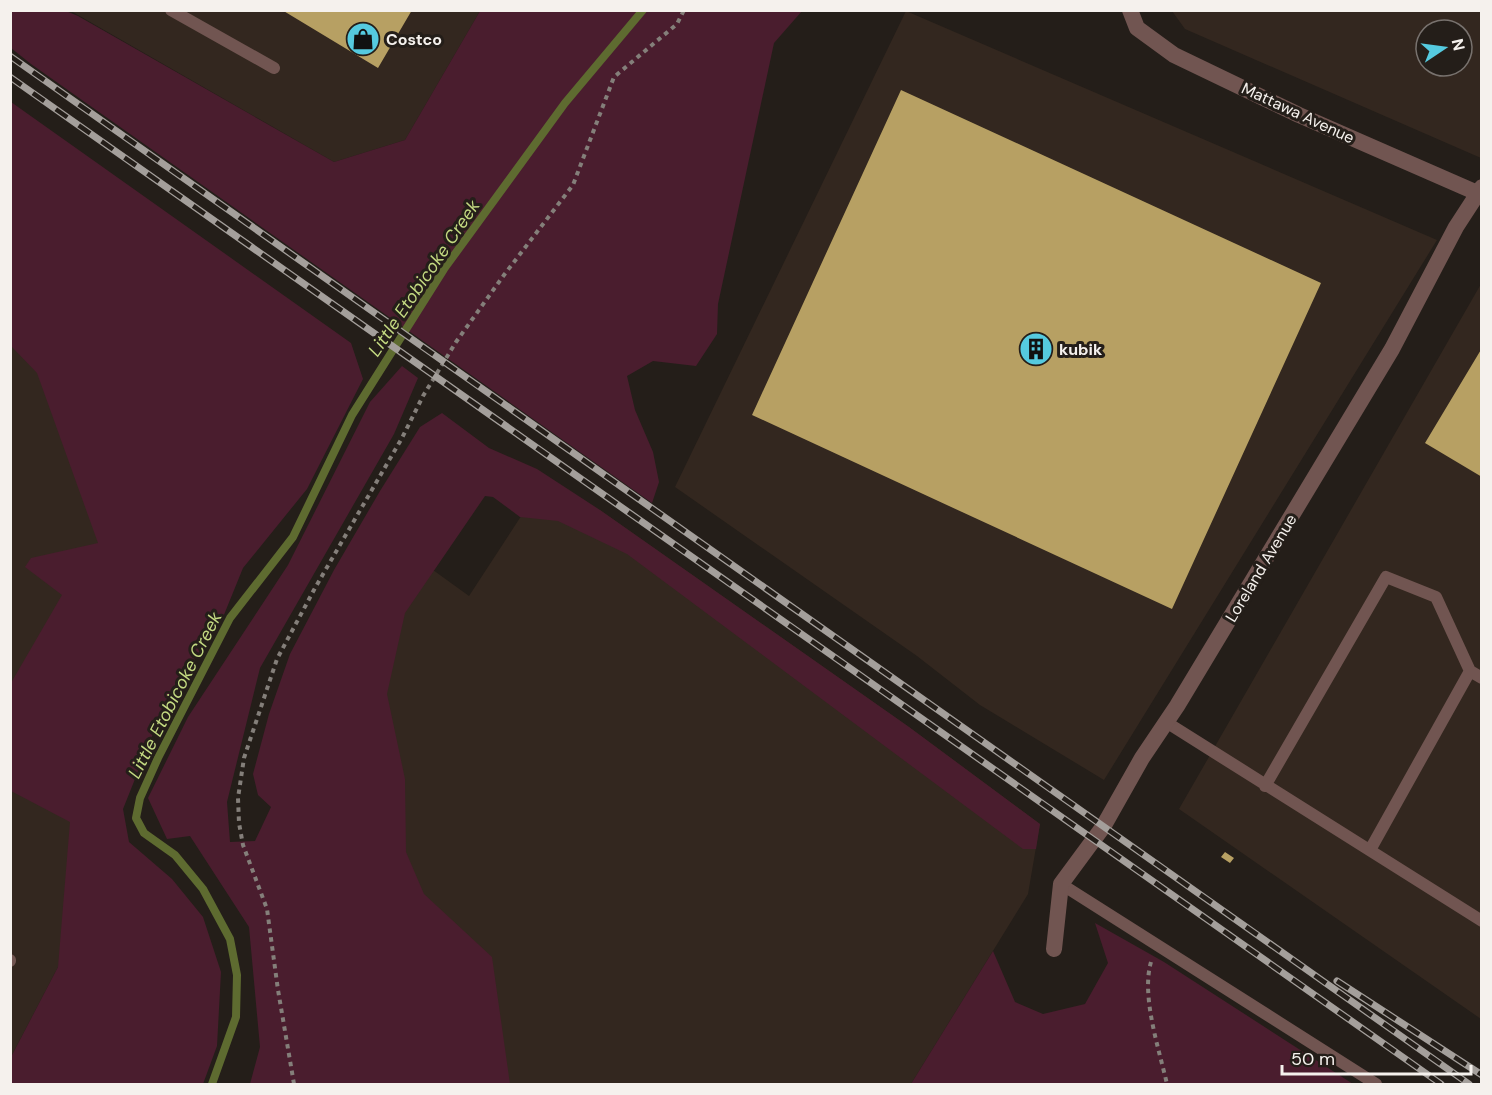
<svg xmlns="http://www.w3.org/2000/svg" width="1492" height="1095" font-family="'DM Sans',sans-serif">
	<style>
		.built { fill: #33271f; fill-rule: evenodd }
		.green { fill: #4a1d2e }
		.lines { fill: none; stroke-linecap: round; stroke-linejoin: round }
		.stream { stroke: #5e6b30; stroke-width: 8 }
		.building { fill: #b7a063 }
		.path { stroke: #847f7a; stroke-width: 4; stroke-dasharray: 4.5 4.5; stroke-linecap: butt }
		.service { stroke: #715551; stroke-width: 12 }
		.minor { stroke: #715551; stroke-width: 16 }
		.rail-casing { stroke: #a49f9b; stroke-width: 7 }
		.rail { stroke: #241e19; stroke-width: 4.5; stroke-dasharray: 14; stroke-linecap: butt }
		.labels { text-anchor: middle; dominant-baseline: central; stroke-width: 6; stroke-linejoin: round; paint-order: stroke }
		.poi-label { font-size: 16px; font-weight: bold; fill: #f5f1ed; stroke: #241e19; text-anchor: start }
		.street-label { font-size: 16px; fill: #f5f1ed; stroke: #241e19 }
		.water-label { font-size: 18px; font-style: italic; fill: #c3d981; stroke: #241e19 }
	</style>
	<rect width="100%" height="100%" fill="#241e19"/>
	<path class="built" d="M71 11H480L405 140 334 162Z
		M906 11 1437 240 1104 780 980 705 917 656 675 487Z
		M1172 11H1481V158L1185 29ZM1426 30H1462V66H1426Z
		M11 130 282 324 58 967 11 1057Z
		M1481 284V1019L1179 809Z
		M529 504 600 510 909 727 1040 824 1028 894 911 1084H450L349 732 397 544 469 596Z"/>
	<path class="green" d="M10 11H66L78 16 334 162 405 140 480 11H802L774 43 718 304 717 334 696 366 653 361 627 376 635 410 653 452 659 482 652 503 31 64 11 48Z
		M11 102 351 343 363 379 307 489 243 568 219 627 169 694 123 809 129 842 172 879 203 917 221 972 217 1046 203 1084H11V1057L58 967 70 822 11 791V683L62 595 25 567 31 558 98 543 37 373 11 346Z
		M402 366 418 378 394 434 260 668 227 802 230 842 255 841 271 807 258 795 253 774 269 714 290 654 334 570 380 491 420 427 442 413 489 448 537 469 600 510 909 727 1040 824 1036 849H1023L627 554 558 521 520 517 493 497 485 496 405 613 387 694 405 779 406 852 424 894 492 957 510 1084H250L260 1047 249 927 190 836 167 839 148 798 188 717 288 565 370 402Z
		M1095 923 1164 962 1353 1084H911L993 951 1015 1002 1043 1014 1085 1004 1108 963Z"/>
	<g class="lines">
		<path class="stream" d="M212 1084 236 1017 237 975 230 939 203 889 175 855 144 833 136 818 140 798 158 758 230 618 293 537 352 415 444 269 565 103 643 10"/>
	</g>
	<path class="building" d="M282 10H412L378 68Z
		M901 90 1321 283 1172 609 752 415Z
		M1482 348V477L1425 443Z
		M1225 852 1234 858 1230 863 1221 857Z"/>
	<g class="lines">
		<path class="path" d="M1151 962C1141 996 1159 1049 1167 1084
			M294 1084 278 990 267 909 243 845 239 823 238 798 244 758 277 659 315 588 402 438 423 396 456 342 504 275 573 185 614 77 677 24 684 10"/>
		<path class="service" d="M171 10 274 68
			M1166 722 1482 921
			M1265 786 1386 577 1436 597 1470 671 1482 678
			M1370 850 1470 671
			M1061 884 1376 1084
			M10 960V961"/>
		<path class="minor" d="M1130 10 1137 28 1174 55 1299 115 1482 195
			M1054 949 1061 884 1103 827 1142 758 1177 706 1392 349 1456 227 1482 187"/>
		<defs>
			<path id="rail" d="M10 56 1469 1084
				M10 77 1441 1084
				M1337 981 1482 1075"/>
		</defs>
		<use href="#rail" class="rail-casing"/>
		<use href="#rail" class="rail"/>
	</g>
	<defs>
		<symbol id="shop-disc" viewBox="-11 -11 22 22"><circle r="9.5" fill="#55cadf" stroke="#241e19"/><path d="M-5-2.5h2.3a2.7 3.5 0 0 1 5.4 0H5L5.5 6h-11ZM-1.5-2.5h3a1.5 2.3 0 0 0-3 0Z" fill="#111"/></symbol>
		<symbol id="building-disc" viewBox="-11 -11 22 22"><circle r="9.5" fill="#55cadf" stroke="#241e19"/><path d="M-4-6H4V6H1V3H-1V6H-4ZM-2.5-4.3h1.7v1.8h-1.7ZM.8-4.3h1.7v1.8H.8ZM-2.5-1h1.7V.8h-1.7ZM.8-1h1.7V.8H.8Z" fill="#111"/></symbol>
	</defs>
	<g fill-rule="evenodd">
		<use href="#shop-disc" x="344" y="20" width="38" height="38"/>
		<use href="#building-disc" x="1017" y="330" width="38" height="38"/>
	</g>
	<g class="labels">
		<g class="poi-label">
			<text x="386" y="39">Costco</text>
			<text x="1059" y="349">kubik</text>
		</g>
		<g class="street-label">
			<text transform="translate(1298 113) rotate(25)">Mattawa Avenue</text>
			<text transform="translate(1261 568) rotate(-59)">Loreland Avenue</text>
		</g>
		<g class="water-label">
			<text transform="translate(424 278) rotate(-56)">Little Etobicoke Creek</text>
			<text transform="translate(175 695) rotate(-63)">Little Etobicoke Creek</text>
		</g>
	</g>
	<rect width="1492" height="1095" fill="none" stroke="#f5f1ed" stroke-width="24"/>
	<g transform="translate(1444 48) rotate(77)"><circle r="28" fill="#241e19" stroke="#78726e" stroke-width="1.5"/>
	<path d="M0-4.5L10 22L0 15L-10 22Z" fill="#55cadf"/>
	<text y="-9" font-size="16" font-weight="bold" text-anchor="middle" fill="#f5f1ed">N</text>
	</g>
	<path d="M1282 1065v9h189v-9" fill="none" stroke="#f5f1ed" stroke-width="3"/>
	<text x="1291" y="1065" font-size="18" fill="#f5f1ed" stroke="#241e19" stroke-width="4.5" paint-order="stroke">50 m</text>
</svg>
